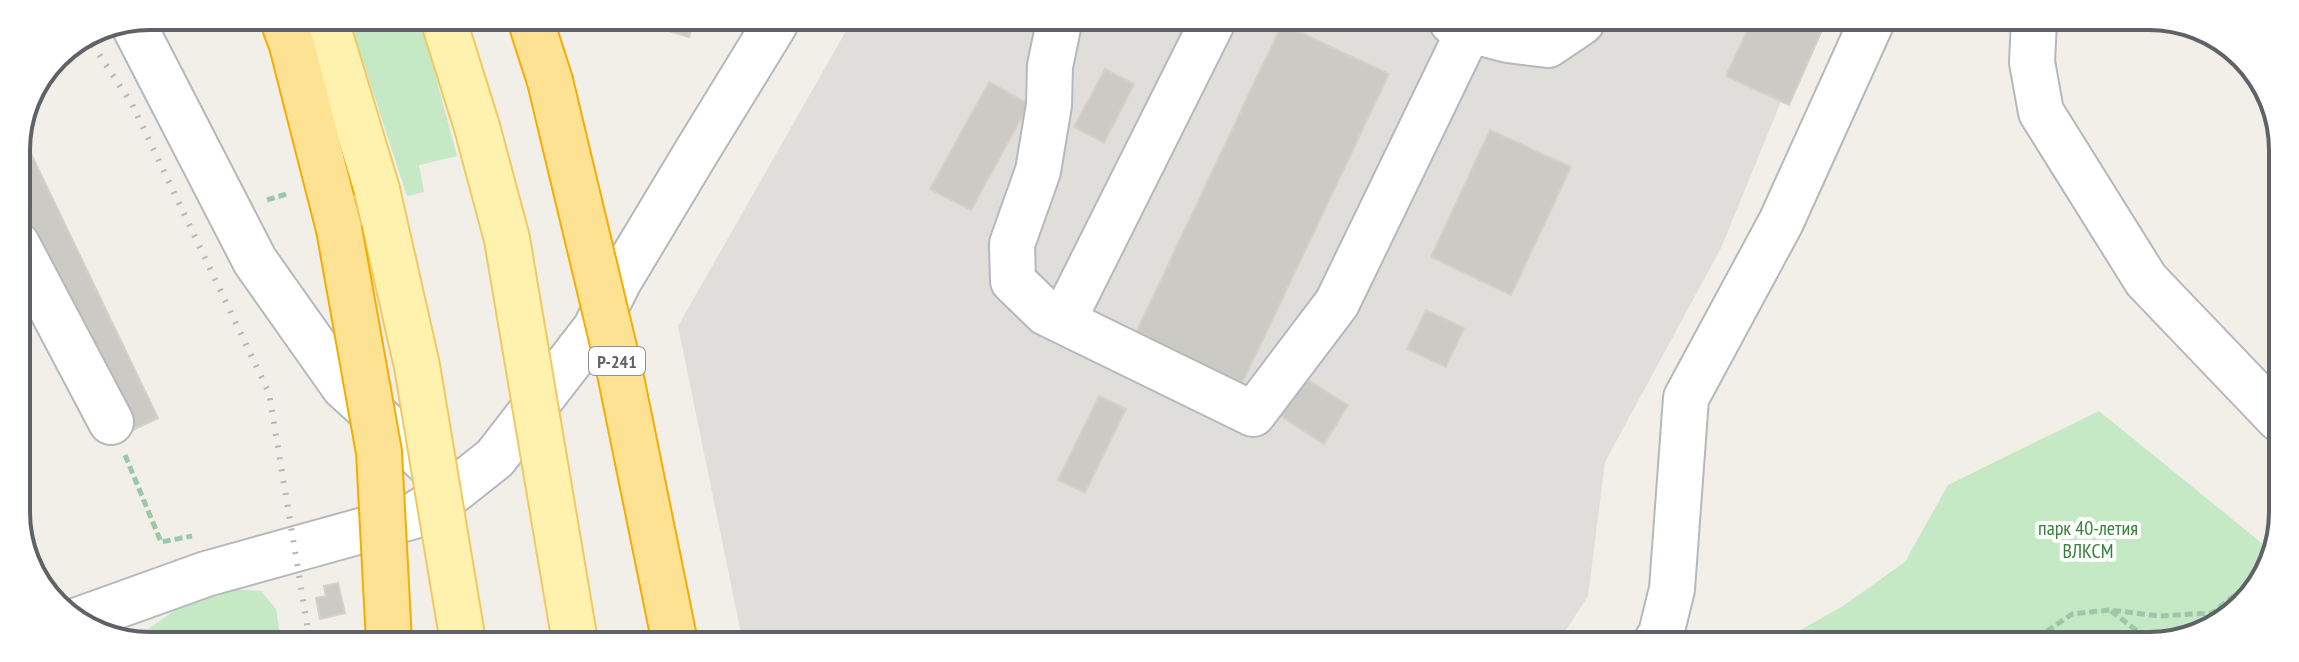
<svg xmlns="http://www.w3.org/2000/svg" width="2299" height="662" font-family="'PT Sans Narrow',sans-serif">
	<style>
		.industrial { fill: #e0deda }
		.green { fill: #c5e8c5 }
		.building { fill: #cccac5; stroke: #d6d1c6; stroke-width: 2 }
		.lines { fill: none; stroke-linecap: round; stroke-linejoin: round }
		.minor-casing { stroke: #b5b8bc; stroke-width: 48 }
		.major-casing { stroke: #f2c960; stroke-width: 48 }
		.highway-casing { stroke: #f9ab00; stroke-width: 48 }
		.path { stroke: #9cc7a9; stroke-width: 5; stroke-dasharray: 8 4; stroke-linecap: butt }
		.minor { stroke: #fff; stroke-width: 44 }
		.major { stroke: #fff2af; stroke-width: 44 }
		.highway { stroke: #fde293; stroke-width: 44 }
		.rail { stroke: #b6b7b8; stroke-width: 6; stroke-dasharray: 2 10; stroke-linecap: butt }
		.major-bridge-casing { stroke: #f2c960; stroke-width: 48; stroke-linecap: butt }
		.highway-bridge-casing { stroke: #f9ab00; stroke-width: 48; stroke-linecap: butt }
		.major-bridge { stroke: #fff2af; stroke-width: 44 }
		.highway-bridge { stroke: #fde293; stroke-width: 44 }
		.labels { text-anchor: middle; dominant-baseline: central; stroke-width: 8; stroke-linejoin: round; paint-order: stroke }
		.shield { fill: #fff; stroke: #8f9295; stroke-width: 2 }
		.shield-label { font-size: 18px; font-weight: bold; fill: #5f6368 }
		.park-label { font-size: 20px; fill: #348238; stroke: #fff }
		.rim { fill: none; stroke: #5f6368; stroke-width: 4 }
	</style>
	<rect width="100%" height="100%" fill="#f1efe8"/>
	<path class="industrial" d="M1814 21 1721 248 1605 462 1588 596 1557 644 743 643 678 326 850 24Z"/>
	<path class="green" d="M351 25H422L457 156 419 165 424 192 407 196Z
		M2099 411 2274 553 2231 618 2157 646 1774 645 1843 606 1905 562 1948 485Z
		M234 589 261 591 276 609 281 642H130L175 610Z"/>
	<path class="building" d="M1826 21 1789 105 1726 76 1751 22Z
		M693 24 689 37 666 30 667 25Z
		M1282 24 1389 74 1238 392 1132 341Z
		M1105 69 1134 84 1104 143 1074 127Z
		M989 82 1029 104 971 210 930 189Z
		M1490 130 1571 167 1511 295 1431 257Z
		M21 133 158 418 131 431 17 193 16 142Z
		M1426 310 1464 328 1446 367 1407 349Z
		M1303 377 1348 405 1324 444 1279 415Z
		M1099 396 1126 409 1085 493 1058 480Z
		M338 583 345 613 320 619 316 598 326 596 324 586Z"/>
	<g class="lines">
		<defs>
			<path id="minor" d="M2034 21 2032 62 2041 112 2146 280 2279 419
				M1059 23 1050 66 1049 105 1038 171 1012 244 1013 281 1046 313 1253 414 1337 303 1469 30 1452 22
				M134 26 255 261 344 387 452 485
				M1469 30 1508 40 1548 45 1582 22
				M17 244 111 422
				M1063 321 1212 23
				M78 620 206 574 411 517 456 489 495 458 595 329 619 281 697 151 775 24
				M1654 645 1661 634 1672 589 1686 398 1781 222 1872 21"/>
			<path id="major" d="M327 25 377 190
				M445 25 477 127"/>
			<path id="highway" d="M532 25 550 81
				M285 26 292 45 339 229"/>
		</defs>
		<use href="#minor" class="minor-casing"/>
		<use href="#major" class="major-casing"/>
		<use href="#highway" class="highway-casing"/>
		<path class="path" d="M267 200 290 193
			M125 455 161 542 192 536
			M2111 611 2157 646
			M2027 645 2072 614 2110 610 2159 616 2212 613 2257 578"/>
		<use href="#minor" class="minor"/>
		<use href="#major" class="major"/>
		<use href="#highway" class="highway"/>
		<path class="rail" d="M86 35 132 104 269 393 310 642"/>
		<defs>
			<path id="major-bridge" d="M477 127 507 239 575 642
				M377 190 417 366 463 642"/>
			<path id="highway-bridge" d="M550 81 620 373 675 643
				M339 229 379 452 389 642"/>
		</defs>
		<use href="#major-bridge" class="major-bridge-casing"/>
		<use href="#highway-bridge" class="highway-bridge-casing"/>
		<use href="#major-bridge" class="major-bridge"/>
		<use href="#highway-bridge" class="highway-bridge"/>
	</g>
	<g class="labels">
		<rect class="shield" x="589" y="347" width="56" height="28" rx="6"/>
		<g class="shield-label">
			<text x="617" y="361">Р-241</text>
		</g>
		<g class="park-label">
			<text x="2088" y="528">парк 40-летия<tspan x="2088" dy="23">ВЛКСМ</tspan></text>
		</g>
	</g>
	<path d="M0 0H2299V662H0ZM150 30H2149A120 120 0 0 1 2269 150V512A120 120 0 0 1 2149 632H150A120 120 0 0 1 30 512V150A120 120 0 0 1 150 30Z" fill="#fff" fill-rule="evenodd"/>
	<path class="rim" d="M150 30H2149A120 120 0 0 1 2269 150V512A120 120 0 0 1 2149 632H150A120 120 0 0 1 30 512V150A120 120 0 0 1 150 30Z"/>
</svg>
